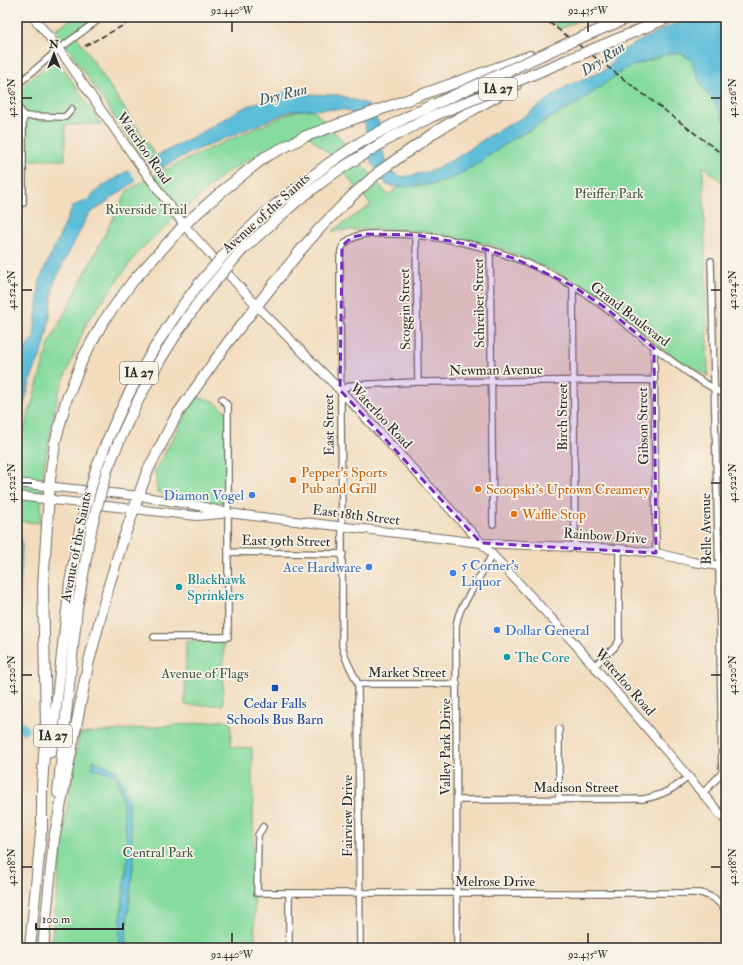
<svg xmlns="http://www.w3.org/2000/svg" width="743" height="965" font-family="'IM FELL Double Pica',serif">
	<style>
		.green { fill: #86db9f; stroke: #588365 }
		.water { fill: #5bbdd9; stroke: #437482 }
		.pier { fill: #f2dcbd }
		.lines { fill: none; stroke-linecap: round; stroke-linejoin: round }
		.river { stroke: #5bbdd9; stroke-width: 10 }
		.street-casing { stroke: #71695e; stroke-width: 8 }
		.secondary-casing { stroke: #71695e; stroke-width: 10 }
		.highway-casing { stroke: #71695e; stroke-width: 12 }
		.street { stroke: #fff; stroke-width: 5.5 }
		.secondary { stroke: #fff; stroke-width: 8 }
		.highway { stroke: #fff; stroke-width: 10 }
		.rail { stroke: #2b2b2b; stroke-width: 1.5; stroke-dasharray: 6 3; stroke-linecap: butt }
		.highway-bridge-casing { stroke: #71695e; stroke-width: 12; stroke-linecap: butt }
		.highway-bridge { stroke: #fff; stroke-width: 10 }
		.marked { fill: #7b2cbf; fill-opacity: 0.2; stroke: #7b2cbf; stroke-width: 3; stroke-dasharray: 8 5; stroke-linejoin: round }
		.ticks { fill: none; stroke: #2b2b2b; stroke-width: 1.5 }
		.food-dot { fill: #e8710a; stroke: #f7f3e8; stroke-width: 1.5 }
		.shop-dot { fill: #3f7fe0; stroke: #f7f3e8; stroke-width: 1.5 }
		.culture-dot { fill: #0f9aa8; stroke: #f7f3e8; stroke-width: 1.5 }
		.transit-dot { fill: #1a4fb4; stroke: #f7f3e8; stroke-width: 1.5 }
		.labels { text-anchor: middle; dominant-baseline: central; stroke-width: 3.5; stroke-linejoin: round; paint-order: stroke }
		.shield { fill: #f7f3e8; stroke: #686764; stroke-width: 1 }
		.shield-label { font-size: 13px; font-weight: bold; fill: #2b2b2b }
		.street-label { font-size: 14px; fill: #2b2b2b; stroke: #f7f3e8 }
		.park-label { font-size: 14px; fill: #425748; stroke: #f7f3e8 }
		.food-label { font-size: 14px; fill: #c56008; stroke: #f7f3e8; text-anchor: start }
		.shop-label { font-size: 14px; fill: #366cbe; stroke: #f7f3e8; text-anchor: end }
		.culture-label { font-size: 14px; fill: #0d838f; stroke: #f7f3e8; text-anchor: start }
		.transit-label { font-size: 14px; fill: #164399; stroke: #f7f3e8 }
		.water-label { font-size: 15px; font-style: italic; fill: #39575f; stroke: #f7f3e8 }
		.neatline { fill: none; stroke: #2b2b2b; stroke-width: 1.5 }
		.ticks-label { font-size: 10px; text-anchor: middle; fill: #2b2b2b }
	</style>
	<rect width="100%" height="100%" fill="#f7f3e8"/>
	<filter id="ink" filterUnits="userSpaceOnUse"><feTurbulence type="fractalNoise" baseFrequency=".025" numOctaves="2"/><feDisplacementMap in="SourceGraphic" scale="8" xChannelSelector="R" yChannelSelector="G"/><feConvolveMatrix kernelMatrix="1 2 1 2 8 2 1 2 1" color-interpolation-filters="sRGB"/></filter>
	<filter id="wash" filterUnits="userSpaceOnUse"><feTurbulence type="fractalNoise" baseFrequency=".012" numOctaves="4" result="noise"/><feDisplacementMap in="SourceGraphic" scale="16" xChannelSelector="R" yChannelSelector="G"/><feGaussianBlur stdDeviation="0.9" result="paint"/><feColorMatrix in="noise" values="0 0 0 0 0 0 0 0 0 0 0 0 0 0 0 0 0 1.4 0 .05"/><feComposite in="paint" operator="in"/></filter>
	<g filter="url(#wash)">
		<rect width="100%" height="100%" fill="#f2dcbd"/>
		<path class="green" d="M76 17H96L74 32 165 170 202 152 309 105 338 136 388 195 399 187 426 185 442 182 455 177 478 163 511 140 581 101 626 68 670 53H681L691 60 701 85 726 118V185L703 166 708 376 669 354 611 305 587 289 558 273 507 251 485 243 418 231 376 229 332 231 371 205 328 153 302 130 225 173 203 193 139 251 87 322 58 394 44 467 40 523 17 521V433L25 427 49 344 127 191 154 175 55 29Z
			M545 17H586L561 29Z
			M51 62H55L61 65 101 124 65 125V160H26V123H17V91Z
			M196 397 213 401 228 413V500L221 503 157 492 155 470Z
			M186 641H224L223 705H185Z
			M231 720V747L252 748 255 948H51L62 841 79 734Z"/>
		<path class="water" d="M686 17H726V124L714 102 701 85 691 60 681 53H670L626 68 581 101 511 140 478 163 455 177 442 182 426 185 399 187 387 185 371 162 365 124 347 110 325 109 291 111 185 155 133 183 88 215 54 282 50 316 44 347 32 376 17 427V382L21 370 17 364V350L26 348 34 337 40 279 73 206 87 200 101 187 122 174 208 129 243 108 284 92 305 94 339 95 367 104 379 123 384 156 391 171 400 177 410 176 430 171 456 158 495 132 522 118 567 86 603 71 610 65 617 53 661 30 686 19Z
			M17 514 22 545 19 620 18 691 20 720 17 729Z
			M93 760 118 771 127 797 134 856 125 948H119L121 914 128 853 122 797 116 776 92 768Z"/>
		<path class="pier" d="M148 158 158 172 138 183 128 169Z"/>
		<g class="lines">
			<path class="river" d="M17 724 24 729"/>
		</g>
	</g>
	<g filter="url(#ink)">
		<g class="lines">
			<defs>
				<path id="street" d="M17 85 59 49 102 17
					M17 105 24 116 23 123V203H17
					M24 116 65 117 72 109
					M416 235 418 382
					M490 250 493 524
					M711 261 719 574 722 773
					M573 286 575 547
					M654 348 656 553
					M340 390 352 385 418 382 654 380
					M228 552 343 554
					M154 637H228V406L222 399
					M594 666 614 648 619 641V549
					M358 684H457
					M559 729V799
					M703 793 722 773H726
					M457 800 643 799C661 796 675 789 689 776
					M263 827 258 835 257 893H701L714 898 726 910
					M289 948V893
					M360 948 358 684 346 659 342 646C343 517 340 387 340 257 341 254 341 249 343 246 354 231 375 234 391 234 467 235 548 263 608 310 648 341 680 372 726 395
					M457 948 456 626 458 617 461 609 492 555"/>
				<path id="secondary" d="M33 17 59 49 134 157 184 225 257 306 340 390 575 644 726 821
					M17 483 139 496 200 506 228 513 481 543 619 549 656 553 693 562 726 567
					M17 496 197 516 221 514"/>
				<path id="highway" d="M235 242 269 210 328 164
					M242 250 297 201 334 173
					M96 469C121 402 154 341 198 285
					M107 470C134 403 162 350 206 292
					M51 752 70 583 81 524
					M58 793 77 608 92 525
					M42 830V787L46 724 43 587 50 479 55 443 66 401 83 358 103 322 133 281 184 225 221 192 265 157 306 136 530 56
					M53 844 88 665 109 585 122 543 147 472 176 416 228 342 300 251 321 227 353 195 380 171 438 130 516 85
					M30 948 42 823
					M43 948 54 839"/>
			</defs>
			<use href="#street" class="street-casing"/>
			<use href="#secondary" class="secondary-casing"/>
			<use href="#highway" class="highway-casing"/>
			<use href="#street" class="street"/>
			<use href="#secondary" class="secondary"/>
			<use href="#highway" class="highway"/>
			<path class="rail" d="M542 17 726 157
				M85 46 139 17"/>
			<defs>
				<path id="highway-bridge" d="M328 164 361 142 407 117 568 43 630 17
					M334 173 390 138 431 117 670 17
					M198 285 235 242
					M206 292 242 250
					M81 524 96 469
					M92 525 107 470"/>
			</defs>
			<use href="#highway-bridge" class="highway-bridge-casing"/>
			<use href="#highway-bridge" class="highway-bridge"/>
		</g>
	</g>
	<path class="marked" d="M366 234 416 235 472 245 516 259 573 286 607 309 654 348 656 553 481 543 340 390 342 246 352 237Z"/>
	<path class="ticks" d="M232 22V32M588 22V32M22 98H32M711 98H721M22 290H32M711 290H721M22 483H32M711 483H721M22 675H32M711 675H721M22 867H32M711 867H721M232 933V943M588 933V943"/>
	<g class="food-dot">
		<circle cx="293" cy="480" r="4"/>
		<circle cx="478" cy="489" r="4"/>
		<circle cx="514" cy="514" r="4"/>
	</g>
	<g class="shop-dot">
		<circle cx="252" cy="495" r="4"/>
		<circle cx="369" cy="567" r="4"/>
		<circle cx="453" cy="573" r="4"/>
		<circle cx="497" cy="630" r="4"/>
	</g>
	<g class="culture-dot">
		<circle cx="179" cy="587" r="4"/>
		<circle cx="507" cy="657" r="4"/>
	</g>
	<rect class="transit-dot" x="271" y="684" width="8" height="8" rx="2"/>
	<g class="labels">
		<g class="shield">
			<rect x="479" y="78" width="38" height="22" rx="3"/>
			<rect x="120" y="362" width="38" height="22" rx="3"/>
			<rect x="34" y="725" width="38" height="22" rx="3"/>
		</g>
		<g class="shield-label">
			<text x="498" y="89">IA 27</text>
			<text x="139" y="373">IA 27</text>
			<text x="53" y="736">IA 27</text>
		</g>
		<g class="street-label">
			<text transform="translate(144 148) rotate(55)">Waterloo Road</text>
			<text transform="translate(266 213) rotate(-42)">Avenue of the Saints</text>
			<text transform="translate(479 303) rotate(-91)">Schreiber Street</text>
			<text transform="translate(405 309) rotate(-91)">Scoggin Street</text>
			<text transform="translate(630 314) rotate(38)">Grand Boulevard</text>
			<text transform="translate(496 370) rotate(-1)">Newman Avenue</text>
			<text transform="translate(381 416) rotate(47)">Waterloo Road</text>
			<text transform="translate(562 417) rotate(-90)">Birch Street</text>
			<text transform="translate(329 425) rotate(-91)">East Street</text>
			<text transform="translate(643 426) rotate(-91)">Gibson Street</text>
			<text transform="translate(356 515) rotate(7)">East 18th Street</text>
			<text transform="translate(706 529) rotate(-91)">Belle Avenue</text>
			<text transform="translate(605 536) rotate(4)">Rainbow Drive</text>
			<text transform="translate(286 541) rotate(1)">East 19th Street</text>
			<text transform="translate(76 547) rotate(-79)">Avenue of the Saints</text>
			<text x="407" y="672">Market Street</text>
			<text transform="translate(625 682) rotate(49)">Waterloo Road</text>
			<text transform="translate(445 747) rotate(-90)">Valley Park Drive</text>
			<text x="576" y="787">Madison Street</text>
			<text transform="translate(347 816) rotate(-90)">Fairview Drive</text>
			<text x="495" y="881">Melrose Drive</text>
		</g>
		<g class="park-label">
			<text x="609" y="193">Pfeiffer Park</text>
			<text x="146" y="209">Riverside Trail</text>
			<text x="205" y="673">Avenue of Flags</text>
			<text x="158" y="852">Central Park</text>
		</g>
		<g class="food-label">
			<text x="301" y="472">Pepper's Sports<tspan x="301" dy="16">Pub and Grill</tspan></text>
			<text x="486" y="489">Scoopski's Uptown Creamery</text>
			<text x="522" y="514">Waffle Stop</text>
		</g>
		<g class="shop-label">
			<text x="244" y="495">Diamon Vogel</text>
			<text x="461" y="565" text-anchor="start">5 Corner's<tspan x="461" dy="16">Liquor</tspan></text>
			<text x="361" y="567">Ace Hardware</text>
			<text x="505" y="630" text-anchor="start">Dollar General</text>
		</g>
		<g class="culture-label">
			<text x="187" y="579">Blackhawk<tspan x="187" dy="16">Sprinklers</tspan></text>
			<text x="515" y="657">The Core</text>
		</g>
		<g class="transit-label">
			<text x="275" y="703">Cedar Falls<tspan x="275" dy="16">Schools Bus Barn</tspan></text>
		</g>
		<g class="water-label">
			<text transform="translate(603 59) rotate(-33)">Dry Run</text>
			<text transform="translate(283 95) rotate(-14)">Dry Run</text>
		</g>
	</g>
	<rect width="743" height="965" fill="none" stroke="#f7f3e8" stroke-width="44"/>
	<g transform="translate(54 54)" stroke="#f7f3e8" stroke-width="3" paint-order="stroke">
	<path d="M0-3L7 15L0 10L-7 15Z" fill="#2b2b2b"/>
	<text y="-6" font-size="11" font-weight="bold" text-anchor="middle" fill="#2b2b2b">N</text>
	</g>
	<path d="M36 923v6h87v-6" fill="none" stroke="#2b2b2b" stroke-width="2"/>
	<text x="42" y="923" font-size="12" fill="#2b2b2b" stroke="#f7f3e8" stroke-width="3" paint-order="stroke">100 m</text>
	<rect x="22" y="22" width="699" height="921" class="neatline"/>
	<g class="ticks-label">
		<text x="232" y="14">92.440°W</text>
		<text x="588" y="14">92.435°W</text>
		<text transform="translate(11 98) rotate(-90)" y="4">42.526°N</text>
		<text transform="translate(732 98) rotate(-90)" y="4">42.526°N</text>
		<text transform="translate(11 290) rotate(-90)" y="4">42.524°N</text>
		<text transform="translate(732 290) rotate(-90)" y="4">42.524°N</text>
		<text transform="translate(11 483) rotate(-90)" y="4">42.522°N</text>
		<text transform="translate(732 483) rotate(-90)" y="4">42.522°N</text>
		<text transform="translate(11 675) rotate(-90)" y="4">42.520°N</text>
		<text transform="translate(732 675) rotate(-90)" y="4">42.520°N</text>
		<text transform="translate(11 867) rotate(-90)" y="4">42.518°N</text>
		<text transform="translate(732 867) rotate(-90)" y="4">42.518°N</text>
		<text x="232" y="958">92.440°W</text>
		<text x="588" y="958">92.435°W</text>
	</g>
</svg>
